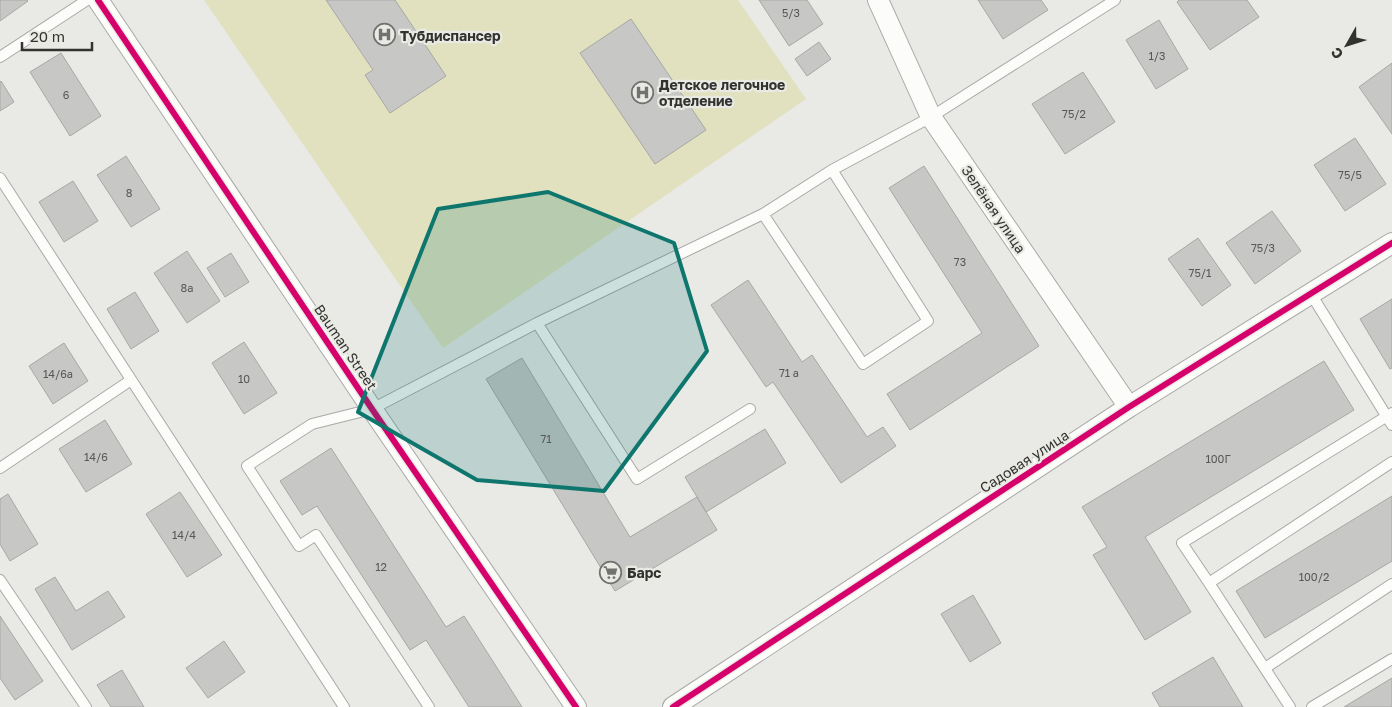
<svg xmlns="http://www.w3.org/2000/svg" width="1392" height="707" font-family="'Golos Text',sans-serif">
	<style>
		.green { fill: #e1e0bf }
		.building { fill: #c7c7c5; stroke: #a7a7a5 }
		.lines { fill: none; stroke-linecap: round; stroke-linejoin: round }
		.service-casing { stroke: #a9a9a6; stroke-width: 12 }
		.minor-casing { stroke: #a9a9a6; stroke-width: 22 }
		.service { stroke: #fcfcfb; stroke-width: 10 }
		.minor { stroke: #fcfcfb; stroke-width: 20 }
		.cycleway-casing { stroke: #eaeae5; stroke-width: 9 }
		.cycleway { stroke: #d6006c; stroke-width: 6 }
		.marked { fill: #0f766e; fill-opacity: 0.2; stroke: #0f766e; stroke-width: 4; stroke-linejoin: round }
		.labels { text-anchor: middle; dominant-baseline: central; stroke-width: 4.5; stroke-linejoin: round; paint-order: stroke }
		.number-label { font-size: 11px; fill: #575755 }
		.poi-label { font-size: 14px; font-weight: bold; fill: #323230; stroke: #eaeae5; text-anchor: start }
		.street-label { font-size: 14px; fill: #323230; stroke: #eaeae5 }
	</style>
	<rect width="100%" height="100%" fill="#e9e9e6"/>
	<path class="green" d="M204 0H738L806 99 443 348Z"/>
	<path class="building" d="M0 0H27L28 1 0 21Z
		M326 0H395L446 76 390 113 365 75 373 70Z
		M759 0H807L823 24 789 46Z
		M978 0H1041L1048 10 1003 39Z
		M1179 0H1247L1259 17 1210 50 1177 2Z
		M631 19 706 130 655 164 580 53Z
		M1159 20 1188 69 1156 89 1126 40Z
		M819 42 831 59 807 76 795 59Z
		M61 53 101 116 70 136 30 72Z
		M1392 63V134L1359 87Z
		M1083 72 1115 122 1065 154 1032 104Z
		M1 81 14 102 0 111V82Z
		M1355 138 1386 184 1345 211 1314 165Z
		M126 156 160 209 131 227 97 175Z
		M924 166 1039 346 910 430 887 394 982 333 889 188Z
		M73 181 98 221 64 242 39 202Z
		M1272 211 1301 251 1255 284 1226 243Z
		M1198 238 1231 285 1202 306 1168 259Z
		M187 251 220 301 187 323 154 273Z
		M231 253 249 282 225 297 207 268Z
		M748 280 802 362 812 355 867 437 883 427 896 446 841 483 773 382 766 387 711 305Z
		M135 292 159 331 131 349 107 309Z
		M1392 299V368L1390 369 1360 319Z
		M244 342 277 393 244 414 212 363Z
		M64 343 88 381 53 404 29 366Z
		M522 358 630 537 697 497 717 530 615 591 486 379Z
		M1324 361 1354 410 1145 537 1191 612 1145 640 1093 555 1107 547 1082 507Z
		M105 420 132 464 86 492 59 449Z
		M765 429 786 463 706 512 685 477Z
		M331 448 446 627 464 616 522 707H469L426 640 410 650 317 506 302 515 280 481Z
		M180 492 222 555 187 577 146 514Z
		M8 494 38 544 10 561 0 544V499Z
		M1392 496V561L1265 638 1236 591Z
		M55 577 76 611 108 591 125 617 72 650 35 589Z
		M973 595 1001 643 970 662 941 614Z
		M0 616 43 681 15 700 0 678Z
		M224 641 245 672 208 698 186 668Z
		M1213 657 1243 707H1160L1152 693Z
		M122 670 144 707H111L97 685Z
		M1392 678V707H1344Z"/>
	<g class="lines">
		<defs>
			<path id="service" d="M0 57 87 0
				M0 178 344 707
				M763 214 863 364 928 321 832 170
				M1311 294 1392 425
				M537 323 637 479 750 409
				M0 468 131 380
				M0 580 86 707
				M1209 583 1182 543 1392 413
				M1265 668 1392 584
				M429 707 316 535 299 546 247 466 312 424 372 409 537 323 763 214 832 170 931 117 1115 0
				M1290 707 1209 583 1392 462
				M1312 707 1392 659"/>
			<path id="minor" d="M98 0 372 409 576 707
				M878 0 931 117 1129 407
				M673 707 1129 407 1392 243"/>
		</defs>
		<use href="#service" class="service-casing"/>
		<use href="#minor" class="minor-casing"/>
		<use href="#service" class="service"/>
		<use href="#minor" class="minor"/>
		<defs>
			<path id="cycleway" d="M98 0 372 409 576 707
				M673 707 1129 407 1392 243"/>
		</defs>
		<use href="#cycleway" class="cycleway-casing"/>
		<use href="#cycleway" class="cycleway"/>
	</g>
	<path class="marked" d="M548 192 674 243 707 351 604 491 477 480 358 412 438 209Z"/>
	<defs>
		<symbol id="hospital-ring" viewBox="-11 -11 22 22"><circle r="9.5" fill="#eaeae5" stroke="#727270" stroke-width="1.5"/><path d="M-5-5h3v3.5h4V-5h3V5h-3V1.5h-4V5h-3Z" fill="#727270"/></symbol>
		<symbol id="supermarket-ring" viewBox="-11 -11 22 22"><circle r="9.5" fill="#eaeae5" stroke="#727270" stroke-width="1.5"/><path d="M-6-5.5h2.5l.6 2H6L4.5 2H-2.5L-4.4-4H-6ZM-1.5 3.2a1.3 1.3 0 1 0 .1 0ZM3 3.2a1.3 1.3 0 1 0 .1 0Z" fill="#727270"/></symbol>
	</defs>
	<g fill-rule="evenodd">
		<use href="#hospital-ring" x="372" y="22" width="25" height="25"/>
		<use href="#hospital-ring" x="630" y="80" width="25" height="25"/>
		<use href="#supermarket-ring" x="598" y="560" width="25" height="25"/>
	</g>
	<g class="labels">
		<g class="number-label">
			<text x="791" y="12">5/3</text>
			<text x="1157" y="55">1/3</text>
			<text x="66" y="94">6</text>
			<text x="1074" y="113">75/2</text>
			<text x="1350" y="174">75/5</text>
			<text x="129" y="192">8</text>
			<text x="1263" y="247">75/3</text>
			<text x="960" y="261">73</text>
			<text x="1200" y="272">75/1</text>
			<text x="187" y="287">8а</text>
			<text x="789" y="372">71 а</text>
			<text x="58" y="373">14/6а</text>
			<text x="244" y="378">10</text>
			<text x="546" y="438">71</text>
			<text x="96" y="456">14/6</text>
			<text x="1218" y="458">100Г</text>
			<text x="184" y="534">14/4</text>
			<text x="381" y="566">12</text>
			<text x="1314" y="576">100/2</text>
		</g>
		<g class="poi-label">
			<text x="400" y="35">Тубдиспансер</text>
			<text x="659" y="84">Детское легочное<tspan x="659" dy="16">отделение</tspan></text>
			<text x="627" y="572">Барс</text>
		</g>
		<g class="street-label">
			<text transform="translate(994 209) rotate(56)">Зелёная улица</text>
			<text transform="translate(346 347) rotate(56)">Bauman Street</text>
			<text transform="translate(1024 461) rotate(-33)">Садовая улица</text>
		</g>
	</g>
	<g transform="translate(1347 45) rotate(231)" stroke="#eaeae5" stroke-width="4" paint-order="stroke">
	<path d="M0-4L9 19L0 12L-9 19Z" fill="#323230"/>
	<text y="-8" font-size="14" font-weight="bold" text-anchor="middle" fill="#323230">С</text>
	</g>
	<path d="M22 42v8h70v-8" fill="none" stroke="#323230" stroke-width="2.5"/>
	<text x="30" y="42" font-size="15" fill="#323230" stroke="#eaeae5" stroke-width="4" paint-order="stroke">20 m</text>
</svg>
